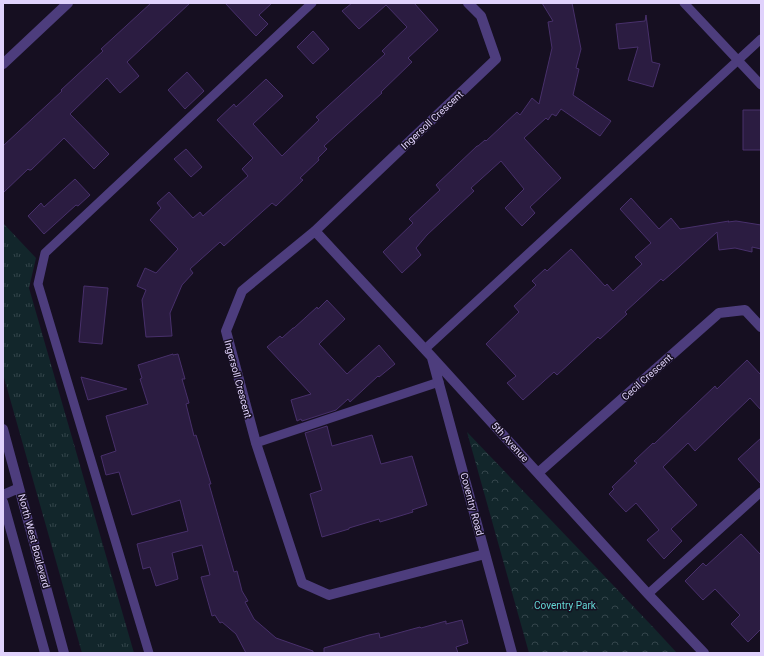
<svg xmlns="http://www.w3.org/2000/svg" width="764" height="656" font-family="Roboto,sans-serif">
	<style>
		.grass { fill: url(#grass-tufts) }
		.forest { fill: url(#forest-crowns) }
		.building { fill: #2b1c41; stroke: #48306b }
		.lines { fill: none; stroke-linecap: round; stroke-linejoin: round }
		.lane { stroke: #4d3d7d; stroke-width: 9 }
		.street { stroke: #4d3d7d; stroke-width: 10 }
		.labels { text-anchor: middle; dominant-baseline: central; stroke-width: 3; stroke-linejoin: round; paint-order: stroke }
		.street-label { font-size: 10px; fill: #e0d2fc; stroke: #160f21 }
		.park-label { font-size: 10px; fill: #62d7d4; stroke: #160f21 }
	</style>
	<defs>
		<pattern id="grass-tufts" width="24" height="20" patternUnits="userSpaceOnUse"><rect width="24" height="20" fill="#12262b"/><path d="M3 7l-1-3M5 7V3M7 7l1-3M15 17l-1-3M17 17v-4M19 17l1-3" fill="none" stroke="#34454b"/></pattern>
		<pattern id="forest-crowns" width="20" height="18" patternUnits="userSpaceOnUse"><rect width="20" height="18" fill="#12262b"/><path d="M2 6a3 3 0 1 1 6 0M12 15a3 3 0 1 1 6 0" fill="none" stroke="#34454b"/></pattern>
	</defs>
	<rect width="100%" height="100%" fill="#160f21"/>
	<path class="grass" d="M3 223 36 258 29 288 134 653H82L3 374Z"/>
	<path class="forest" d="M467 432 653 627 677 653H529Z"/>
	<path class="building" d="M151 3H190L127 62 139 76 120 93 107 78 70 114 109 154 94 169 64 138 31 170H29L28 169 3 193V146L62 91 61 90 103 51 101 49Z
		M225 3H272L259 15 268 24 256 36Z
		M352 3H414L438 30 408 58 412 62 381 92 382 93 324 146 327 149 318 158 319 160 300 178 303 180 276 206 272 203 224 246 220 242 190 269 193 273 182 285 170 313 172 336 146 337 142 300 146 290 137 286 145 268 156 273 178 249 150 220 161 208 157 203 169 192 193 218 200 212 203 216 248 176 242 169 253 158 217 120 234 104 236 107 266 79 283 96 253 124 282 156 319 120 316 117 385 54 382 51 407 27 386 5 359 29 342 11Z
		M542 3H572L581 49 576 68 579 69 573 95 611 121 600 136 561 109 556 116 552 114 548 120 546 118 524 138 561 178 530 207 535 213 522 226 505 208 524 189 501 161 471 188 474 191 427 235 416 248 421 255 402 273 383 252 413 223 409 219 440 190 436 185 477 146H478L485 140 486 141 517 112 520 115 532 98 539 104 552 48 548 22 553 21Z
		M646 15 652 62 660 64 653 87 628 80 638 47 619 49 616 24 645 21Z
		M313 31 329 49 313 64 297 47Z
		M187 72 204 91 185 109 168 90Z
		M743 110H761V150H743Z
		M186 149 202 167 191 177 174 159Z
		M75 179 90 195 78 206 76 205 44 234 28 216 41 203 44 207Z
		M631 198 659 229 671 218 680 229 729 221 728 222 736 221 761 225V249L752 247V252L735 248 719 250 717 232 680 266 663 281 661 279 625 312 627 314 600 339 598 337 557 375 554 372 523 400 507 383 516 376 486 344 519 312 514 306 536 285 532 281 545 269 547 271 571 249 605 286 607 284 613 291 642 264 635 257 651 243 620 209Z
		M84 286 108 288 102 344 79 342Z
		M327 300 345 319 319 344 347 374 379 345 395 364 379 377 378 376 350 402 348 399 336 410 302 421 301 419 297 421 291 400 311 394 267 347 280 336 282 338 293 328H294L317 307 318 309Z
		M173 354V355L178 354 185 379H182L189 403 186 404 194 436 196 435 211 484H209L234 572 237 571 242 591 248 601 245 602 254 619 276 638 313 651V653H246L236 634 222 622 220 623 215 615 212 616 201 577 210 575 202 545 172 553 178 579 156 586 150 567 143 569 137 544 188 531 180 500 132 515 119 472 106 475 101 456 116 451 106 416 148 404 140 379 142 378 138 365Z
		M747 360 761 375V410L750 398 695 451 688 443 663 467 697 505 671 529 682 541 664 559 647 540 659 530 636 503 626 512 609 494 614 489 612 487 637 463 634 461 653 443 654 444 715 386 717 389Z
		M81 377 127 389 88 400Z
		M327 426 332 446 372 435 381 464 412 456 427 505 412 510 413 512 380 522 379 519 349 528V529L322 537 310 494 322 490 305 433Z
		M761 438V484L738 459Z
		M741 534 761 555V629L748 642 731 624 740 615 715 589 703 600 685 581 703 563 706 566Z
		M462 620 468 643 456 647 458 653H324V648L369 635 379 633 380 638 420 627 421 628 446 621V624Z"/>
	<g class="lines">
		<path class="lane" d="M684 3 761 85
			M425 349 761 39
			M256 443 439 382
			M648 594 761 492
			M149 653 38 284 45 253 312 3"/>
		<path class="street" d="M468 3 481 16 496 59 315 231 242 291 226 331 256 443 302 583 329 595 485 554
			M3 64 68 3
			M315 231 431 356 648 594 704 653
			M432 358 512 653
			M3 429 64 653
			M538 473 719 313 745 310 761 327
			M3 495 19 488
			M3 502 45 653"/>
	</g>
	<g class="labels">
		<g class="street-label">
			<text transform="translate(432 120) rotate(-43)">Ingersoll Crescent</text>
			<text transform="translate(647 377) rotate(-42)">Cecil Crescent</text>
			<text transform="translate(238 379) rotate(75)">Ingersoll Crescent</text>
			<text transform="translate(510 442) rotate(48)">5th Avenue</text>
			<text transform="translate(472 504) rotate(75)">Coventry Road</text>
			<text transform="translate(34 541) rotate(75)">North West Boulevard</text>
		</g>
		<g class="park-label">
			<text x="565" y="605">Coventry Park</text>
		</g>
	</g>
	<rect width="764" height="656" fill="none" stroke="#e0d2fc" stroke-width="8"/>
</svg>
